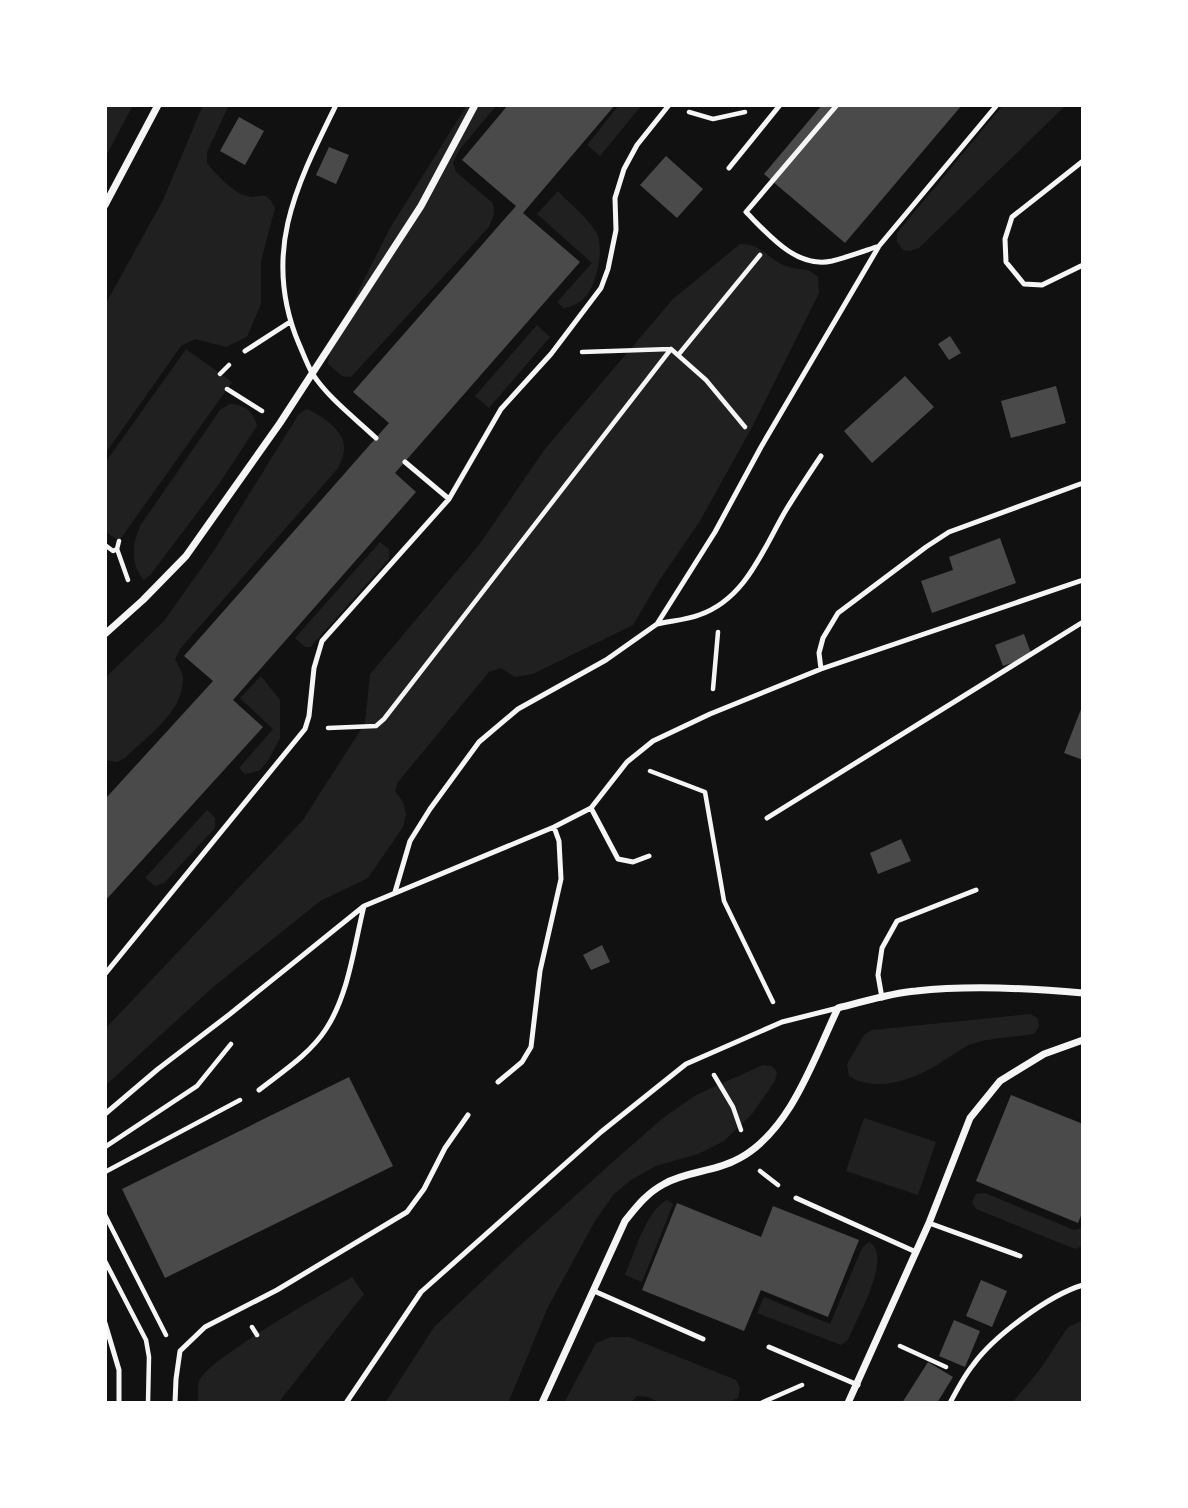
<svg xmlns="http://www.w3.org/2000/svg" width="1188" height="1508" font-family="Raleway,sans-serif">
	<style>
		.green { fill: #202020 }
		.building { fill: #4a4a4a }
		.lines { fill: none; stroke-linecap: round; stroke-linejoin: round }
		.path { stroke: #f5f5f5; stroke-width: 4.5 }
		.service { stroke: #f5f5f5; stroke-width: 5 }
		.minor { stroke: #f5f5f5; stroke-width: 7 }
	</style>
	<rect width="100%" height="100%" fill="#111"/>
	<path class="green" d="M105 105H133L105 158Z
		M203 105H229L207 152V163C215 173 233 193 247 196 263 200 264 187 275 208L261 261V304L247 337 226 347 195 339 181 346 105 454V305L163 200Z
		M467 105H497L460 149 453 163 456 172 493 203 494 214 489 227 351 377 342 376 328 364 330 347 390 228Z
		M619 105H642L600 156 587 145Z
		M1003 105H1066L919 248 910 251 903 250 897 242V233Z
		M558 191C570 204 587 217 596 232 605 246 597 282 587 295 581 303 573 306 564 308L557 302 592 263 537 214Z
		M740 244C763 244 767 259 786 266 801 272 804 265 818 277L819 293 751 429 700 521 659 581 633 625 533 674 515 677 501 668 489 672 398 782 395 791 403 802 406 814 403 827 368 878 320 901 212 988 105 1086V1029L303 820 365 723 370 674 479 545 545 449 673 299Z
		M537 325 550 337 489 408 475 396Z
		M186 349 232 382 119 541 105 531V463Z
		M230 404C244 404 254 412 257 426L219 484 151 574 144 580C130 565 132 544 140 526L220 410Z
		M307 409C322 416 346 431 344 450 344 456 340 462 339 467L180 649 175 659C178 665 183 673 183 680 183 712 146 737 125 758L117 762 105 760V678L164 621 215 549 299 414Z
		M380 542 389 549V559L314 643 311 647H305L295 638Z
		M261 676 280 700V738L268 761 259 771 245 774 239 768 273 729 240 698Z
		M207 810 215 818V828L164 883 155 886 145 878Z
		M1031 1014 1038 1019 1039 1027 1034 1034C1015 1037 986 1038 969 1045 958 1050 947 1059 937 1065 912 1080 875 1093 849 1076L847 1064 864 1035 872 1030Z
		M763 1065 772 1066 777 1072 775 1081 752 1114 724 1141 698 1154 656 1166 631 1180 614 1194 595 1221 548 1307 508 1403H385L434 1327 515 1250 615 1160 663 1118 696 1095Z
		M864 1118 936 1142 918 1195 846 1171Z
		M985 1193 1074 1230 1083 1228V1246L1075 1249 976 1209 972 1202 976 1194Z
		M667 1200 673 1204 642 1282 625 1275C634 1254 647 1209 667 1200Z
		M869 1242C894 1256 856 1319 848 1340L841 1345 757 1313 764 1297 830 1324 862 1248Z
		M352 1277 364 1294 278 1403H198C199 1397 197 1387 199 1381 206 1360 326 1292 352 1277Z
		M1083 1320V1403H1012L1041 1368 1068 1327Z
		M611 1337H629L736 1380 740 1388 738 1398 726 1403H660L648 1397 637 1396 631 1403H564L596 1343Z"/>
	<path class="building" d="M508 105H615L523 213 580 262 395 473 416 492 233 700 263 727 105 901V795L107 797 213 681 184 656 389 423 353 392 516 206 462 160Z
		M822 105H962L845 243 764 174Z
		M239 117 264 131 245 165 220 151Z
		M329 147 349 155 336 184 316 175Z
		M666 156 703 189 677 218 640 185Z
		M950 336 961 353 949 360 938 344Z
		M905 376 934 407 872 463 844 431Z
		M1056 386 1066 423 1011 438 1001 401Z
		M1000 538 1016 583 932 613 921 581 953 570 949 557Z
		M1024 634 1032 656 1003 666 995 645Z
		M1083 704V760L1064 753Z
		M901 839 911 861 878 874 870 853Z
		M602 945 610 962 591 970 583 955Z
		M349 1077 393 1166 165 1278 122 1189Z
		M1011 1095 1083 1124V1211L1078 1223 976 1181Z
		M677 1203 761 1237 773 1206 859 1240 828 1317 761 1290 744 1331 642 1290Z
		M981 1280 1007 1291 992 1327 966 1316Z
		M954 1320 980 1331 965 1367 939 1356Z
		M928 1362 953 1377 937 1403H902Z"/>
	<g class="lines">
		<path class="path" d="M689 112 713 119 745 112
			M582 352 671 349 706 380 745 427
			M679 354 760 255
			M220 374 229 365
			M227 389 262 411
			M119 541 117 549 128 580
			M105 545 113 551 117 549
			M713 689 718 632
			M328 728 376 726 384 719 671 349
			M650 771 705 792 724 901 773 1002
			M714 1075 733 1107 741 1130
			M105 1147 197 1086 231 1044
			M760 1171 778 1185
			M105 1172 240 1100
			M105 1215 166 1335
			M105 1261 146 1340 149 1357 148 1403
			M252 1327 257 1335
			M900 1346 946 1367
			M761 1403 802 1385"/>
		<path class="service" d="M336 105C296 186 261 254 299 344 303 353 307 364 312 373 328 398 355 418 376 438
			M837 105 746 212C768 234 796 269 832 261 848 257 864 251 879 246
			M1083 161 1012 217 1005 239 1006 262 1024 284 1042 285 1083 265
			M729 168 780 105
			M245 351 290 322
			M405 462 449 499 501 409 551 354 601 288 608 269 616 230 615 198 624 169 637 145 669 105
			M657 624C670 621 686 620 699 615 746 599 763 549 786 510 797 492 809 474 821 456
			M821 669 819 653 823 638 838 613 926 547 949 532 1083 483
			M767 818 1083 622
			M649 856 633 862 618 859 591 808 627 762 653 741 710 714 821 669 1083 580
			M395 892 410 841 430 809 479 742 518 709 606 660 657 624 715 532 761 447 879 246 997 105
			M105 974 305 729 309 716 314 668 322 641 449 499
			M882 998 878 975 882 948 897 921 976 890
			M498 1082 522 1062 531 1047 540 971 561 879 559 841 554 827
			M259 1090C282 1072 310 1054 326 1029 349 994 354 946 364 906
			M105 1114 158 1069 230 1014 364 906 554 827 591 808
			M796 1198 916 1252
			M929 1223 1020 1256
			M594 1291 703 1339
			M105 1323 119 1370V1403
			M769 1347 858 1385
			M175 1403 176 1379 180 1351 205 1327 277 1290 407 1212 424 1189 445 1148 468 1115
			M346 1403 421 1292 601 1132 686 1064 782 1022 838 1008
			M950 1403C957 1390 964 1376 973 1365 994 1336 1049 1295 1083 1285"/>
		<path class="minor" d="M105 205 158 105
			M105 634 143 600 186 556 280 423 421 206 475 105
			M542 1403 625 1221C637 1206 647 1193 664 1184 686 1171 716 1172 740 1158 791 1130 814 1058 838 1008 863 1002 890 993 916 991 971 985 1028 988 1083 993
			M848 1403 929 1223 970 1118 1000 1081 1044 1054 1083 1040"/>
	</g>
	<rect width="1188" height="1508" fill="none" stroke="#ffffff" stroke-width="214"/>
</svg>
